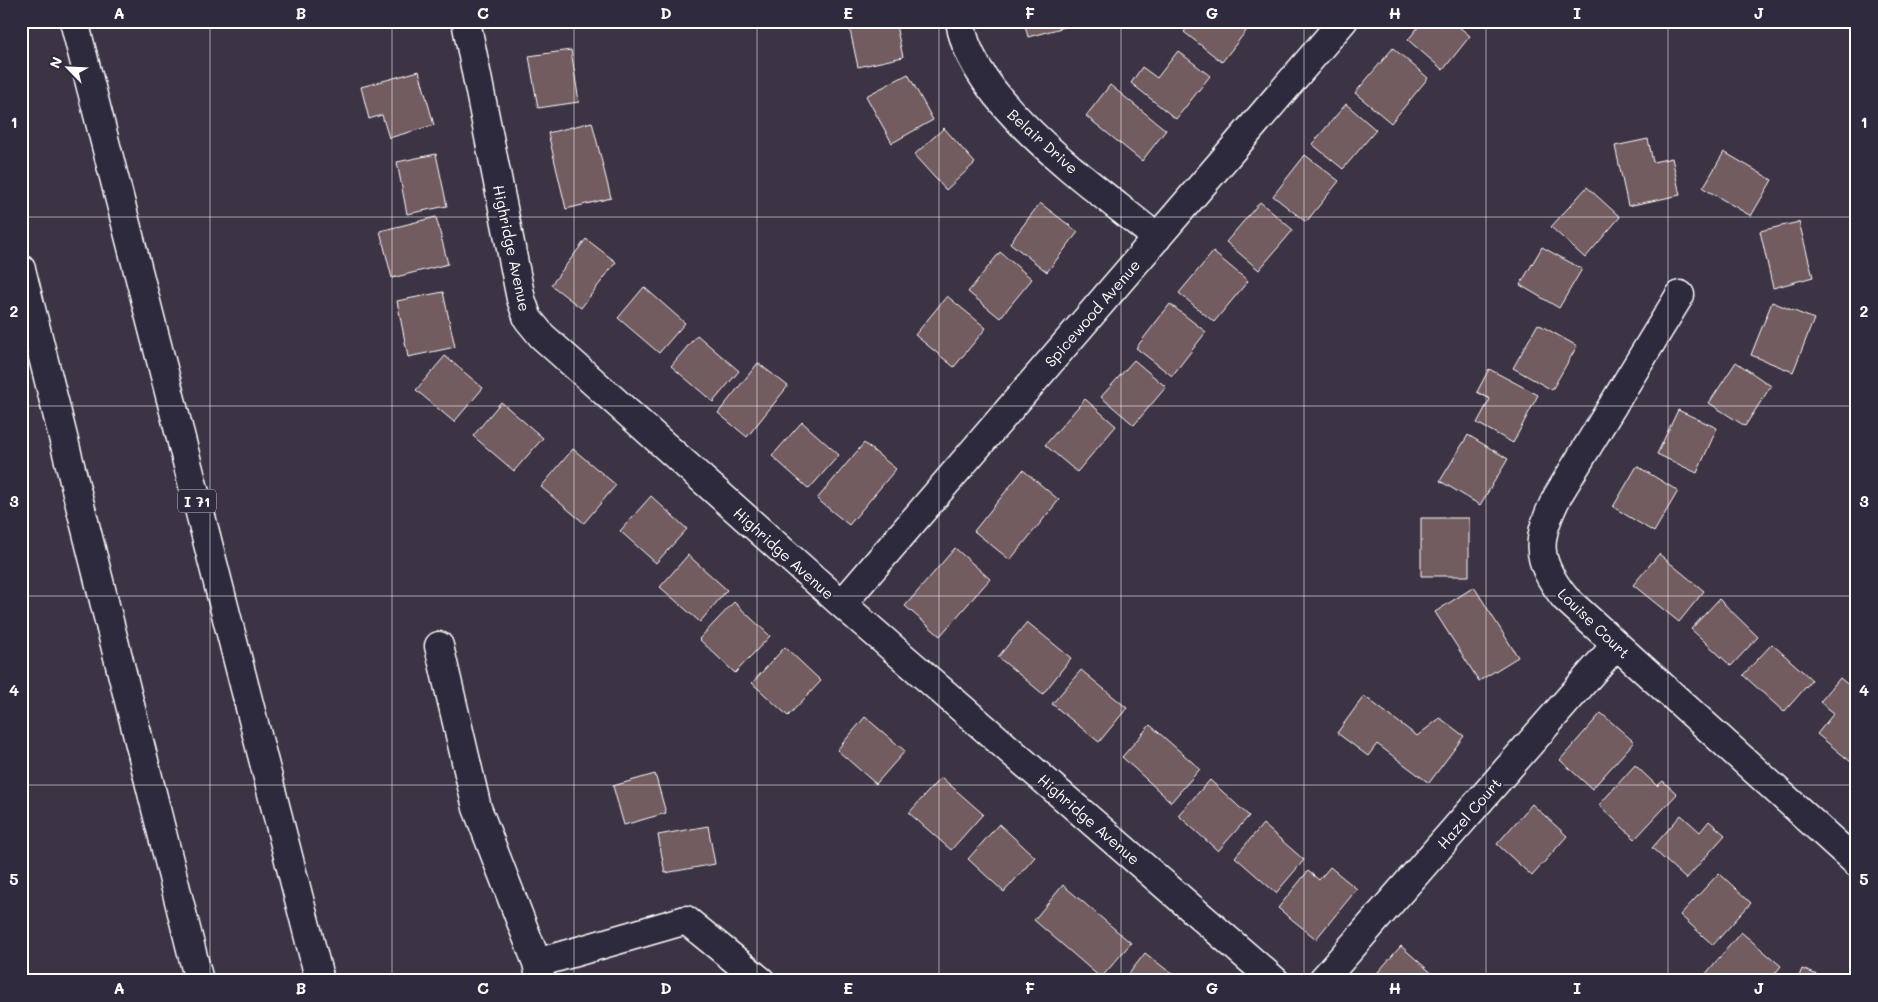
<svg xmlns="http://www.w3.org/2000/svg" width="1878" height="1002" font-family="Mali,sans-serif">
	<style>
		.building { fill: #725b61; stroke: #fff }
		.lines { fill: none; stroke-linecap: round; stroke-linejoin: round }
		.minor-casing { stroke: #fff; stroke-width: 31 }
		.highway-casing { stroke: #fff; stroke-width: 31 }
		.minor { stroke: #2f2a3d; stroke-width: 28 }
		.highway { stroke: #2f2a3d; stroke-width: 28 }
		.grid { fill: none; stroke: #fff; stroke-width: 1; stroke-opacity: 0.55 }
		.labels { text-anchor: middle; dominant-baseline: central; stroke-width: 4; stroke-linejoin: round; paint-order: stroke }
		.shield { fill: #2f2a3d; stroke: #c1bfc5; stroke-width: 1 }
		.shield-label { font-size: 14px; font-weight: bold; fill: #fff }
		.street-label { font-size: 15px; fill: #fff; stroke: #2f2a3d }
		.neatline { fill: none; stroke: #fff; stroke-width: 2 }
		.grid-label { font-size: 16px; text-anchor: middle; font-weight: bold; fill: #fff }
	</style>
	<rect width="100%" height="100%" fill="#3c3444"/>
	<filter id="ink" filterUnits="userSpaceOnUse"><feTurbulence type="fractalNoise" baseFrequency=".02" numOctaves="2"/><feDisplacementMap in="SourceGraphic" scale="10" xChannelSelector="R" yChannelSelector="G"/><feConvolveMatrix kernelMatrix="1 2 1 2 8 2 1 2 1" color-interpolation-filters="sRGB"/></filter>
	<g filter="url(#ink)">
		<path class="building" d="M848 21H895L903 57 858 67Z
			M1024 21H1063L1065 27 1028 37Z
			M1192 21H1245L1250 26 1222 62 1184 32Z
			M1423 21H1452L1470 36 1443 70 1408 40Z
			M1393 48 1428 78 1391 123 1355 93Z
			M571 50 579 102 538 108 529 56Z
			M1178 51 1210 76 1176 119 1131 83 1142 67 1157 78Z
			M419 71 434 125 389 138 382 115 369 119 361 87Z
			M908 74 933 120 892 143 866 96Z
			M1110 85 1166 130 1142 161 1086 116Z
			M1346 104 1376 130 1343 169 1312 144Z
			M592 122 611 198 566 209 548 133Z
			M944 128 975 163 946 190 914 155Z
			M1648 139 1653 162 1672 158 1680 195 1628 206 1615 146Z
			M1724 152 1772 180 1751 216 1703 188Z
			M436 154 447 206 407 214 397 162Z
			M1305 155 1339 181 1306 222 1273 196Z
			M1587 187 1620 217 1585 258 1551 227Z
			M1260 202 1293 230 1259 270 1226 242Z
			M1040 203 1078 232 1047 272 1010 243Z
			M436 217 448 264 392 278 380 231Z
			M1799 222 1813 277 1773 288 1760 231Z
			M586 239 616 262 581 308 551 285Z
			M1542 247 1582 269 1559 308 1520 285Z
			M1000 252 1032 279 1000 318 968 292Z
			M1213 252 1248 281 1214 322 1179 293Z
			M644 287 685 323 659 353 618 318Z
			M443 292 455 347 408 357 397 301Z
			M947 296 986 328 954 367 915 335Z
			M1772 302 1814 319 1793 372 1751 355Z
			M1170 304 1206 332 1172 376 1136 348Z
			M1538 324 1577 346 1552 390 1513 368Z
			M697 335 739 371 713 402 671 366Z
			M445 356 483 388 454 422 416 390Z
			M1134 360 1166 387 1134 425 1101 397Z
			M1736 362 1771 386 1745 426 1709 403Z
			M758 363 788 386 747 437 718 413Z
			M1489 369 1538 395 1513 443 1477 423 1490 399 1477 392Z
			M1085 399 1116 426 1077 472 1045 445Z
			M501 402 543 438 514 471 473 436Z
			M1678 410 1717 428 1697 473 1657 454Z
			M802 422 839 455 809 489 772 456Z
			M1468 435 1508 459 1480 505 1440 481Z
			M864 443 896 469 849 525 817 499Z
			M573 449 616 485 584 523 541 487Z
			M1637 466 1678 491 1654 532 1613 507Z
			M1023 470 1059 500 1010 560 974 531Z
			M651 496 687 529 656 563 620 531Z
			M1421 518H1469V576H1421Z
			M955 548 990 579 940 636 905 606Z
			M1659 554 1704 591 1679 622 1633 585Z
			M688 555 727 590 700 622 660 587Z
			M1474 587 1518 657 1479 681 1435 612Z
			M1719 599 1758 637 1731 666 1691 629Z
			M734 602 770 636 735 673 699 639Z
			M1027 622 1071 658 1043 694 998 657Z
			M1772 644 1812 680 1784 712 1743 675Z
			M785 647 821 681 788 716 752 683Z
			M1081 670 1127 708 1099 742 1052 704Z
			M1840 678 1857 692V755L1851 762 1817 734 1834 713 1820 702Z
			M1364 696 1417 736 1440 718 1464 736 1429 783 1377 744 1368 756 1337 733Z
			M1601 713 1634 742 1592 789 1560 760Z
			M865 717 905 751 876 784 837 750Z
			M1150 725 1200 769 1171 802 1122 757Z
			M1635 765 1657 786 1663 781 1677 794 1635 839 1599 805Z
			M655 774 666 813 624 825 613 786Z
			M941 777 983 814 951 850 909 813Z
			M1210 780 1249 816 1218 851 1178 815Z
			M1532 804 1567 836 1532 876 1497 844Z
			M1681 815 1700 832 1709 821 1725 835 1686 879 1652 848Z
			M999 824 1035 857 1004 892 968 859Z
			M1263 824 1304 860 1276 893 1235 857Z
			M708 826 715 864 665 873 658 835Z
			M1330 867 1357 889 1316 939 1278 908 1308 871 1319 880Z
			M1719 873 1751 903 1713 945 1680 915Z
			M1063 885 1131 943 1101 978 1034 920Z
			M1741 932 1781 966 1769 981H1708L1703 977Z
			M1401 946 1436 977 1432 981H1370Z
			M1145 953 1181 981H1135L1128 975Z
			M1802 969 1833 981H1797Z"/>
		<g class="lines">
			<defs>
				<path id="minor" d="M466 21 521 299 528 319 542 336 842 604 1275 981
					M960 21C971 103 1096 187 1157 238
					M1680 295 1558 495C1536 538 1534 559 1565 598L1857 863
					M842 604 1343 21
					M439 646 477 808 537 963 541 981
					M537 963 686 920 761 981
					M1322 981 1616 645"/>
				<path id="highway" d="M74 21 320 981
					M21 269 199 981"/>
			</defs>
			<use href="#minor" class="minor-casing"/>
			<use href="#highway" class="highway-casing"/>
			<use href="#minor" class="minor"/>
			<use href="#highway" class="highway"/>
		</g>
	</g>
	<path class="grid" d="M210 21V981M392 21V981M574 21V981M757 21V981M939 21V981M1121 21V981M1304 21V981M1486 21V981M1668 21V981M21 217H1857M21 406H1857M21 596H1857M21 785H1857"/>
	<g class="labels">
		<rect class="shield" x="178" y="489.5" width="38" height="23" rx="4"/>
		<g class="shield-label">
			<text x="197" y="501">I 71</text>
		</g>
		<g class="street-label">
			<text transform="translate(1043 141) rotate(42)">Belair Drive</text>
			<text transform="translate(512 248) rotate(78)">Highridge Avenue</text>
			<text transform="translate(1092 313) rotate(-49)">Spicewood Avenue</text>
			<text transform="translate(784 553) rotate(42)">Highridge Avenue</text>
			<text transform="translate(1594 623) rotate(44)">Louise Court</text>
			<text transform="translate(1469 813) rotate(-49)">Hazel Court</text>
			<text transform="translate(1089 819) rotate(41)">Highridge Avenue</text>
		</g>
	</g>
	<rect width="1878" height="1002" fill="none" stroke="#2f2a3d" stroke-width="55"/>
	<g transform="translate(68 68) rotate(294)" stroke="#2f2a3d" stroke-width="4" paint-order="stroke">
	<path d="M0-4L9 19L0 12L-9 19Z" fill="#ffffff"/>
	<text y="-8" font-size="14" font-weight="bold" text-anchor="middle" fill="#ffffff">N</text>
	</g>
	<rect x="28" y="28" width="1822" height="946" class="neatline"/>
	<g class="grid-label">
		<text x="119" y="19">A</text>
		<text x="301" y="19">B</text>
		<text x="483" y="19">C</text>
		<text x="666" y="19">D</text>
		<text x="848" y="19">E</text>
		<text x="1030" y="19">F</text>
		<text x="1212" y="19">G</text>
		<text x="1395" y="19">H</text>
		<text x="1577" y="19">I</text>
		<text x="1759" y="19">J</text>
		<text x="14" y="128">1</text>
		<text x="1864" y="128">1</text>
		<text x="14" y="317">2</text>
		<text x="1864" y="317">2</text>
		<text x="14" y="507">3</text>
		<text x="1864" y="507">3</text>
		<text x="14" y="696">4</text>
		<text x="1864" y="696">4</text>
		<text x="14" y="885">5</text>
		<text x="1864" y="885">5</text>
		<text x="119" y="994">A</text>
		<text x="301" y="994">B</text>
		<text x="483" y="994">C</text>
		<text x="666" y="994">D</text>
		<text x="848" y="994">E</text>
		<text x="1030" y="994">F</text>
		<text x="1212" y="994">G</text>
		<text x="1395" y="994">H</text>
		<text x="1577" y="994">I</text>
		<text x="1759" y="994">J</text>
	</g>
</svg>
